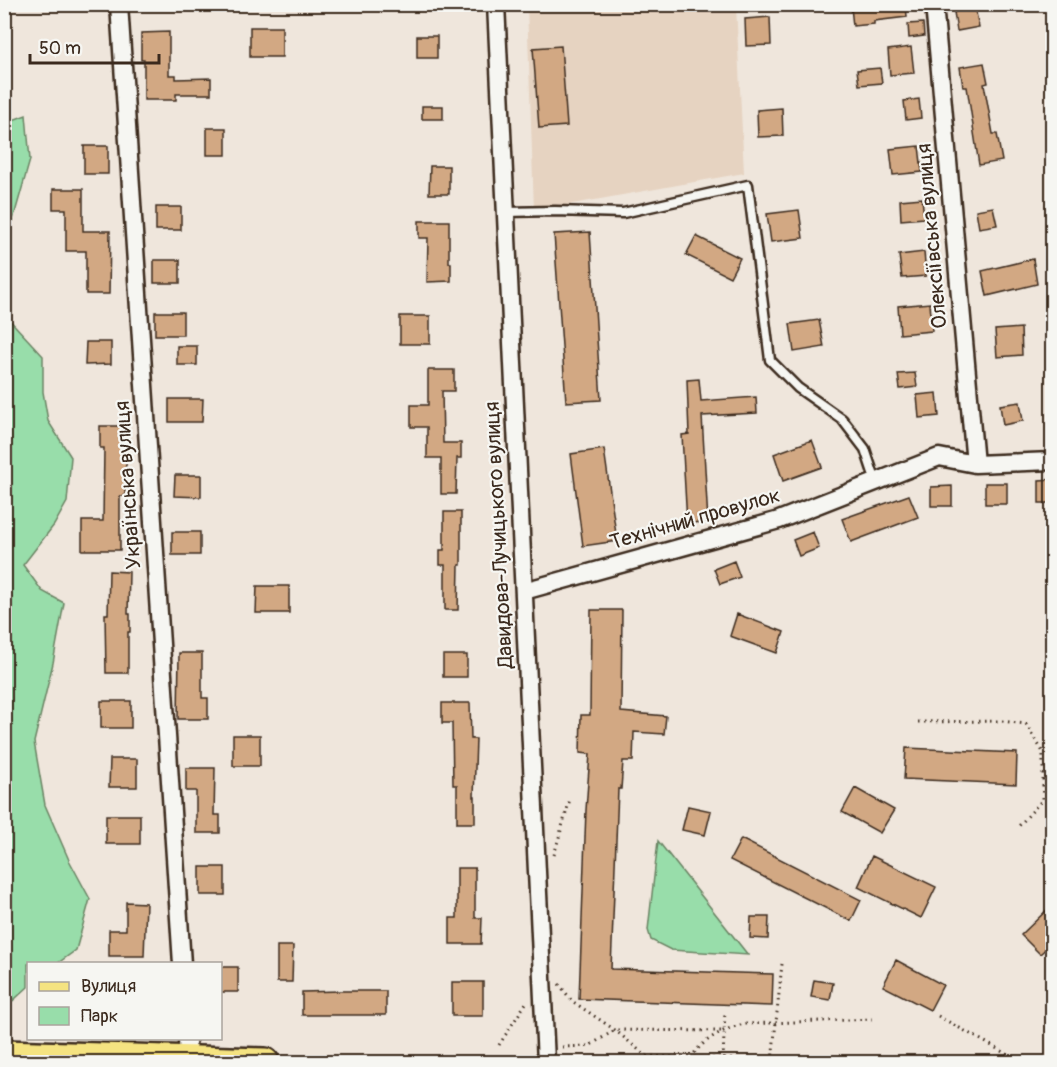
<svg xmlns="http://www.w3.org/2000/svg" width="1057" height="1067" font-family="Pangolin,sans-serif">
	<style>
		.built { fill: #e6d3c1 }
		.green { fill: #98ddaa; stroke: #6a8464; stroke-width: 1.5 }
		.building { fill: #d2a883; stroke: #3b2a1e; stroke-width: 1.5 }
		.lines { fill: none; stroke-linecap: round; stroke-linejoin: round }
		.lane-casing { stroke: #3b2a1e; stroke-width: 13 }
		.street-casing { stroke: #3b2a1e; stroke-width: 21 }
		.primary-casing { stroke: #3b2a1e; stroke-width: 32 }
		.path { stroke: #3b2a1e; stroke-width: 3; stroke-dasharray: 1.5 4.5; stroke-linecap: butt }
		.lane { stroke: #f6f6f2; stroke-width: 8 }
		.street { stroke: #f6f6f2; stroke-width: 16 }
		.primary { stroke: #f5e381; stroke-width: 27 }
		.labels { text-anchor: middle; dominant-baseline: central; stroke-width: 4.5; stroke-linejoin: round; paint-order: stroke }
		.street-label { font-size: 21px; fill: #3b2a1e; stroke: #f6f6f2 }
	</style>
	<rect width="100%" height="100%" fill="#efe6dc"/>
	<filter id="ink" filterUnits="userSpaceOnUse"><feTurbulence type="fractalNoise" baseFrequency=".0167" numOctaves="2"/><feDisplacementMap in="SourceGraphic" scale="12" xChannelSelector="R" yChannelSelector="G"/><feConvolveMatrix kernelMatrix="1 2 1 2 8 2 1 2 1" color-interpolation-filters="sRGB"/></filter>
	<g filter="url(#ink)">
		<path class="built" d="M527 5H736L744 173 534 211Z"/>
		<path class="green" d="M26 115 30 160 9 234 5 235V123Z
			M5 315 43 356V392L48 421 71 457 67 502 54 525 23 565 42 591 64 603 53 663 34 742 45 805 69 860 90 899 76 950 58 963 28 964V987L5 1008Z
			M658 841 748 955 671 950 651 940 648 930Z"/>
		<path class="building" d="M876 4H906L907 17 874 21V24L853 26 851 7Z
			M975 8 979 27 957 31 954 12Z
			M770 17 771 45 746 46 745 19Z
			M923 23 924 36 909 38 908 24Z
			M250 27H282V57H250Z
			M169 32V75H176V79L211 78V94H176V100H144V60H141V33Z
			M417 36H437V58H417Z
			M561 46 567 126 539 128 533 48Z
			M911 47 914 73 890 75 888 50Z
			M984 63 988 83 984 84 993 134H997L1002 161 979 165 967 87H963L960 67Z
			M880 68 882 83 859 85 857 70Z
			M919 99 921 118 906 120 904 101Z
			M422 106H443V119H422Z
			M782 108 783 136 758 137 757 110Z
			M207 128H226V155H207Z
			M84 146H108V174H84Z
			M919 146 922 172 893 175 890 149Z
			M430 166H449V194H429Z
			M53 189H83V231H110L109 294H86V251H66V209H53Z
			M922 198 924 218 901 220 900 200Z
			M156 207H181V230H156Z
			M993 207 997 225 979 228 976 210Z
			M799 210 803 238 771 242 767 214Z
			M419 221H449V263H451V281L427 282 428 238H419Z
			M590 232 601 400 566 402 554 234Z
			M696 236 740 258 730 277 686 255Z
			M924 252 926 276 902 278 899 255Z
			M1033 259 1037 284 987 296 982 271Z
			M154 260H180V283H154Z
			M930 303 932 331 900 334 898 306Z
			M155 312H183V335H155Z
			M400 316H430V344H400Z
			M819 320 824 347 794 352 790 324Z
			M1021 328 1022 355 997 357 995 330Z
			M86 342H111V364L85 365Z
			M177 346H197V365H177Z
			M428 370H454V391H442L443 443H461V458H457L456 494H441V458H427V427H411V405H428Z
			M915 373 917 387 900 389 898 374Z
			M699 379 701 401 756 397 757 413 702 416 708 522 687 523 682 435 689 434 687 380Z
			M937 393 939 416 919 418 917 395Z
			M169 399H203L202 422H169Z
			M1020 402 1023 421 1003 425 1000 405Z
			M100 426H127L125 496H120V550H82V521H103L104 448H100Z
			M812 440 822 467 783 481 774 454Z
			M604 449 617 541 583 546 571 454Z
			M175 475H201V497L174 496Z
			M1053 479V503H1039V480Z
			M985 483H1007V504H985Z
			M952 486V506H931V487Z
			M909 495 918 517 851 542 842 519Z
			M444 512H461V565H459L458 610H445V565H440V550H444Z
			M172 532H200V555H172Z
			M813 532 819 548 799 556 793 540Z
			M734 561 740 577 720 584 714 569Z
			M109 571 129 572 128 614H130V632H128V673H106L105 614H108Z
			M257 586H289V613H256Z
			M591 610H622L621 712 666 716 664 734 634 732 633 761H623L621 789H618L611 969 773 974 772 1006 579 999 586 810 590 754 580 753 581 715H590Z
			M737 614 784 632 777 653 730 636Z
			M179 653H202V698H208V719H178Z
			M443 655H467V677H443Z
			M101 701H131V728H101Z
			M442 703H470L471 739H476L474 797H475V823H457V785H453L452 723H442Z
			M233 735H260V766H233Z
			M906 748 1017 753 1016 784 904 779Z
			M110 759H137V787H109Z
			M186 768H215L214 815H220V833H196V791H186Z
			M855 788 894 810 880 833 842 812Z
			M688 806 711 811 705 835 682 830Z
			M106 815H140V844H106Z
			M741 839 861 900 851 921 730 860Z
			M872 856 936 887 921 918 858 887Z
			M200 867H225V895H200Z
			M457 868H475V918H482L481 944H450V918H457Z
			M126 902 146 903 144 956H109V930H126Z
			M1053 904V942L1040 954 1021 935Z
			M751 917H769L768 939 750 938Z
			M277 946H293L292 982H277Z
			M896 960 943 985 930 1010 883 986Z
			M220 967H238V992H220Z
			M814 980 833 983 830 1000 811 997Z
			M452 982H483V1016H452Z
			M341 991H386V1015H302V992Z"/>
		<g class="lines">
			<defs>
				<path id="lane" d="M506 212 555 211 623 213 748 185 770 360 798 388 842 419 865 449 876 482"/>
				<path id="street" d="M119 4 182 964
					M496 4 546 1062
					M934 4 975 464
					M524 591 779 520 939 457 975 464 1052 461
					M187 1038 188 1062"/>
				<path id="primary" d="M4 1054 265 1062"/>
			</defs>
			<use href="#lane" class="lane-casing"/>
			<use href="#street" class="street-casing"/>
			<use href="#primary" class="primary-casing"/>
			<path class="path" d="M918 722 1002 721 1026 724 1043 752V799L1017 828
				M554 855 570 799
				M559 984 572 1001 615 1030 646 1056 806 1062
				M938 1016 1021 1062
				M499 1045 526 1003
				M562 1047 589 1046 615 1030 725 1031
				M691 1058C702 1040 723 1029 744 1024L872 1019
				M723 1059 725 1011
				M772 1061 782 964"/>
			<use href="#lane" class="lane"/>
			<use href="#street" class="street"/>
			<use href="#primary" class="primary"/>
		</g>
	</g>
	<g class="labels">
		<g class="street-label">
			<text transform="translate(932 236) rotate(-95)">Олексіївська вулиця</text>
			<text transform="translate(128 485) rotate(-94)">Українська вулиця</text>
			<text transform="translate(695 519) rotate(-16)">Технічний провулок</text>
			<text transform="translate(499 535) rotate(-93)">Давидова-Лучицького вулиця</text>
		</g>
	</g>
	<rect width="1057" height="1067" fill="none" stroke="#f6f6f2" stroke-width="24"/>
	<rect x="12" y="12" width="1033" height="1043" fill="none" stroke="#3b2a1e" stroke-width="2" filter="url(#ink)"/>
	<rect x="27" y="962" width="195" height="78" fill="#f6f6f2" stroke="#aba49d" stroke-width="1.5"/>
	<rect x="39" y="982" width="30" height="9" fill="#f5e381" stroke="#aba49d" stroke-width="1.5"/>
	<text x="81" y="992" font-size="18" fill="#3b2a1e">Вулиця</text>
	<rect x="39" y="1007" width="30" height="18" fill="#98ddaa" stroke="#aba49d" stroke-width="1.5"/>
	<text x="81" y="1022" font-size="18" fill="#3b2a1e">Парк</text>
	<path d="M30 54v9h129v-9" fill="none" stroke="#3b2a1e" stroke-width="3"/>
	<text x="39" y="54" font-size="18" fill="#3b2a1e" stroke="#f6f6f2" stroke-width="4.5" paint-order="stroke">50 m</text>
</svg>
